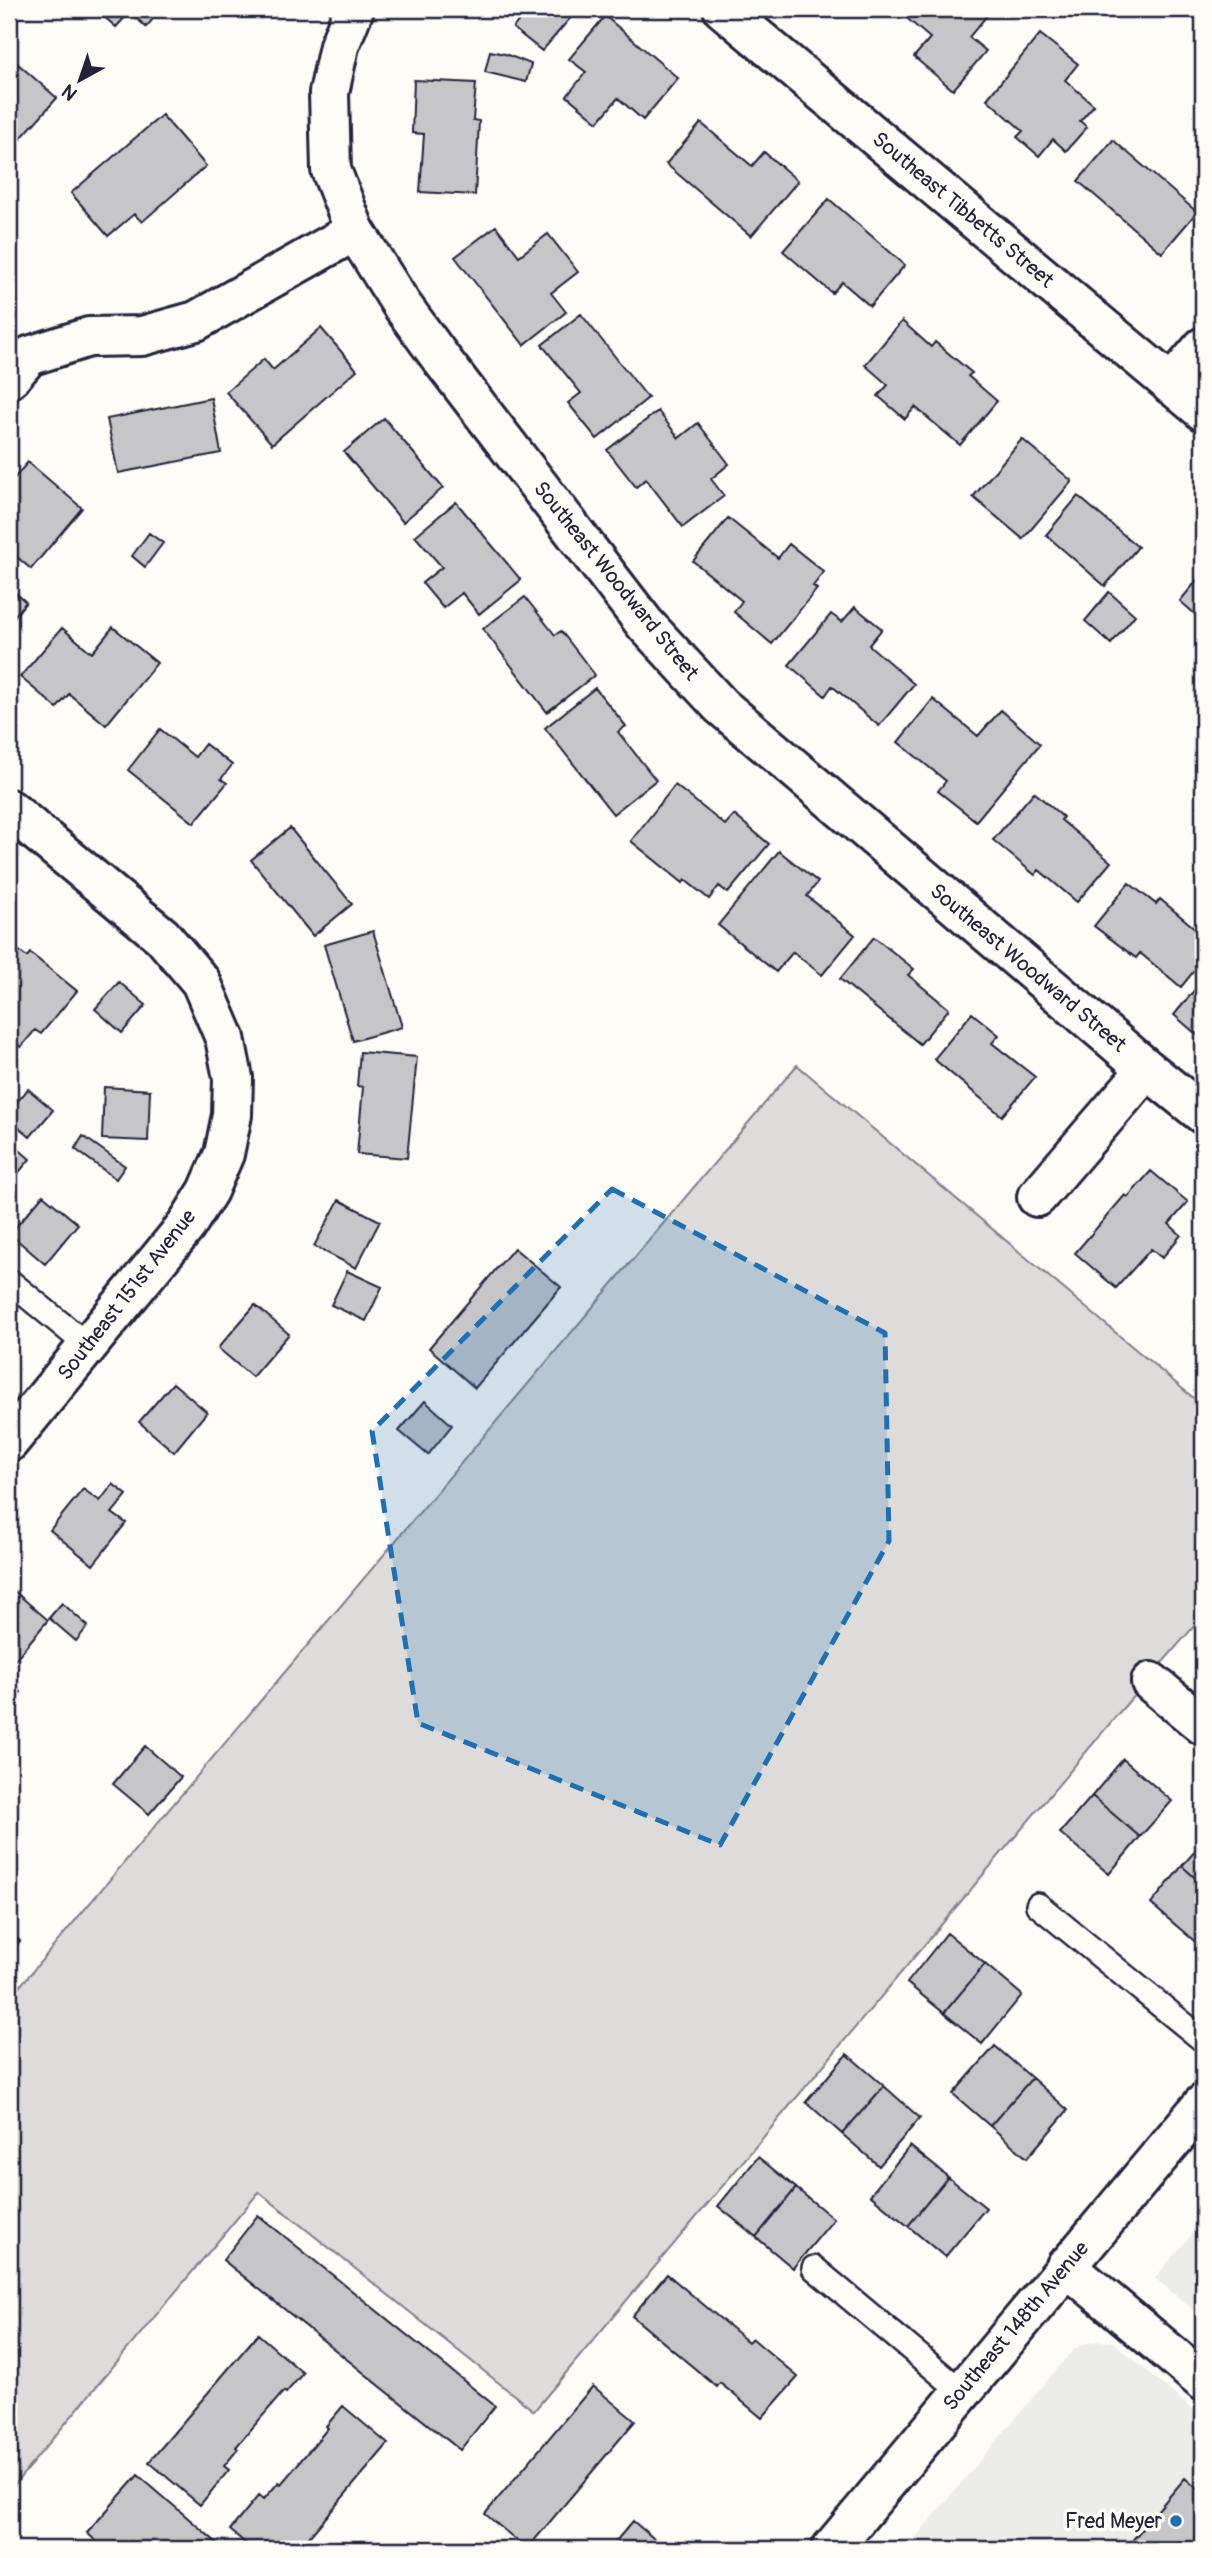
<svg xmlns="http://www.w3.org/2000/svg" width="1212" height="2558" font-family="Pangolin,sans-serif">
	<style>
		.built { fill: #ecece9 }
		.green { fill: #dddcdb; stroke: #807f8b; stroke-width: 2 }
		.building { fill: #c6c6c8; stroke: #22223b; stroke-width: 2 }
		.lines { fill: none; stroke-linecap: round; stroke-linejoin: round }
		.service-casing { stroke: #22223b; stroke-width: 28 }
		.minor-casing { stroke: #22223b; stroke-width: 44 }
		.secondary-casing { stroke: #22223b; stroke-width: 44 }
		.service { stroke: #fdfcf7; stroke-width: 23 }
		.minor { stroke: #fdfcf7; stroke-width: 38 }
		.secondary { stroke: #fdfcf7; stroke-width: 38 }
		.marked { fill: #1f6fb2; fill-opacity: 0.2; stroke: #1f6fb2; stroke-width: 5; stroke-dasharray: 14 9; stroke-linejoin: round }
		.poi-dot { fill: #1f6fb2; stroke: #fdfcf7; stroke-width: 2.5 }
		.labels { text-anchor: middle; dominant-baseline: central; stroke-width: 7; stroke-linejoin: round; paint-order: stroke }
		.street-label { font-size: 21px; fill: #22223b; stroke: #fdfcf7 }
		.poi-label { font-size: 21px; fill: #22223b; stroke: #fdfcf7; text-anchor: end }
	</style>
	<rect width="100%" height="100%" fill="#fdfcf7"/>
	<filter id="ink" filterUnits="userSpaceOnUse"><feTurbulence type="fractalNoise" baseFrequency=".0143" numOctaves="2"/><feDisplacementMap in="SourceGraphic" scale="14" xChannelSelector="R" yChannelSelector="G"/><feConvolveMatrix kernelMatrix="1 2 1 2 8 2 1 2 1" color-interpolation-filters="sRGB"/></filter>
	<g filter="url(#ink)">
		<path class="built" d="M1203 2221V2318L1155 2278Z
			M1098 2341 1113 2342 1203 2419V2549H906L1072 2351 1084 2344Z"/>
		<path class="green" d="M797 1065 1203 1406V1616L1117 1715 534 2411 259 2192 9 2491V1999Z"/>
		<path class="building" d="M95 9H162L146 27 130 12 116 27Z
			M517 9H578L542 51 513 28 524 14Z
			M908 9H986L990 12 969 37 986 51 953 90 914 57 930 38 903 15Z
			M605 16 678 78 643 120 618 98 598 122 567 96 586 72 569 59Z
			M1040 34 1078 64 1065 80 1094 105 1080 121 1087 127 1066 151 1053 139 1039 156 1017 137 1023 131 987 99Z
			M490 51 505 54 531 64 526 82 485 72Z
			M9 56 57 98 14 146 9 142Z
			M414 80 476 83 473 120 479 121 475 195 420 192 424 134 412 133Z
			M162 115 206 166 142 222 134 214 108 236 71 193Z
			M701 123 752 166 764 152 798 181 751 236 666 164Z
			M1113 140 1197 212 1162 253 1078 181Z
			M829 199 905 265 870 306 842 282 832 293 783 251Z
			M496 226 519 256 548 234 578 272 551 293 566 312 524 345 455 257Z
			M581 314 648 398 597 439 568 403 581 393 542 345Z
			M902 321 931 347 935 342 972 373 968 376 997 401 960 445 915 407 905 419 878 396 888 385 865 365Z
			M321 328 357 370 272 444 226 392 264 359 273 370Z
			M211 398 221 453 118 473 107 419Z
			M658 411 679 438 698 423 729 464 711 479 724 496 683 527 646 479 636 487 607 450Z
			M384 418 443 488 403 522 344 452Z
			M1022 439 1072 481 1023 539 973 497Z
			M28 462 82 508 31 569 9 550V484Z
			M1078 496 1138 547 1105 586 1046 535Z
			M456 502 521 580 479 614 462 593 443 608 422 583 442 567 415 536Z
			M728 518 778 558 789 544 824 572 813 586 817 589 772 644 734 612 742 601 693 561Z
			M149 533 163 543 145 567 132 556Z
			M1203 573V621L1180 601Z
			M9 587 26 602 9 623Z
			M1109 592 1135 615 1111 644 1085 621Z
			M525 597 555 635 561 631 595 675 547 712 483 629Z
			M855 607 882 629 869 645 914 684 879 726 832 686 825 696 789 665 831 614 842 622Z
			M113 627 157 663 106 725 69 694 57 708 20 677 62 628 92 653Z
			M595 688 626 726 618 732 656 780 613 814 545 728Z
			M933 699 978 736 1001 710 1040 744 976 821 938 791 946 781 898 742Z
			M160 729 195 757 205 744 232 765 221 779 227 783 194 823 128 770Z
			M675 785 725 825 734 815 769 844 728 893 719 886 709 899 685 880 683 883 631 841Z
			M1034 792 1063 817 1061 820 1111 862 1077 902 1039 870 1035 875 993 840Z
			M290 828 352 904 313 936 251 860Z
			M779 851 818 882 807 896 855 935 822 975 793 952 776 972 718 925Z
			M1129 883 1156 904 1160 899 1203 935V960L1181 987 1140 953 1136 958 1094 926Z
			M373 931 402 1027 353 1041 324 945Z
			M874 937 914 969 908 975 949 1009 920 1044 840 979Z
			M9 943 27 957 30 953 77 991 41 1034 35 1030 21 1047 9 1037Z
			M119 982 146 1005 122 1033 95 1009Z
			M1197 987 1203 992V1040L1174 1015Z
			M972 1013 999 1035 992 1043 1035 1077 1002 1116 934 1059Z
			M360 1052 417 1057 407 1158 357 1154 363 1087 357 1086Z
			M104 1087 150 1090 148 1141 102 1139Z
			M28 1089 53 1110 30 1137 9 1119V1111Z
			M83 1136 125 1166 116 1179 75 1149Z
			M9 1141 30 1159 9 1184Z
			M1151 1171 1188 1202 1169 1224 1181 1235 1162 1258 1151 1249 1116 1288 1075 1253 1125 1195 1128 1197Z
			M43 1195 78 1224 45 1264 10 1234Z
			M339 1200 380 1221 356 1268 314 1246Z
			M514 1248 561 1287 475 1388 429 1348Z
			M347 1271 382 1287 366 1321 331 1305Z
			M255 1305 289 1334 252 1377 218 1348Z
			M173 1383 207 1412 174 1452 139 1422Z
			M425 1401 452 1425 428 1455 399 1431Z
			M113 1484 127 1495 112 1513 126 1523 93 1565 50 1530 83 1489 100 1501Z
			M13 1590 48 1620 9 1667V1595Z
			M62 1603 88 1626 76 1641 49 1618Z
			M9 1682 21 1692 9 1706Z
			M145 1746 181 1777 149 1814 113 1784Z
			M1123 1759 1172 1801 1140 1837 1092 1796Z
			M1092 1796 1140 1837 1109 1874 1060 1833Z
			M1203 1842V1885L1182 1866Z
			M1182 1866 1203 1885V1939L1199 1945 1151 1904Z
			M9 1931 20 1941 9 1954Z
			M947 1933 985 1964 944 2013 907 1983Z
			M985 1964 1022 1995 982 2044 944 2013Z
			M995 2046 1032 2078 990 2126 953 2094Z
			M847 2054 884 2086 842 2134 806 2102Z
			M1032 2078 1068 2110 1027 2158 990 2126Z
			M884 2086 920 2118 879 2166 842 2134Z
			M910 2146 948 2177 908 2226 870 2195Z
			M758 2157 796 2188 756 2237 718 2206Z
			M948 2177 986 2208 945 2257 908 2226Z
			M796 2188 834 2219 793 2268 756 2237Z
			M258 2215 495 2406 460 2450 223 2260Z
			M667 2274 748 2342 752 2338 798 2377 762 2418 720 2383 717 2387 632 2316Z
			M258 2334 303 2373 286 2393 284 2391 236 2447 238 2449 224 2466 229 2470 200 2505 149 2462Z
			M593 2386 635 2421 527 2549 485 2514Z
			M343 2406 388 2444 299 2549H252L230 2530 259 2495 264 2499 279 2482 281 2484 328 2428 326 2426Z
			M138 2475 224 2549H105L87 2533Z
			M1185 2478 1203 2494V2549H1125Z
			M633 2521 666 2549H625L616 2541Z"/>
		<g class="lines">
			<defs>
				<path id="service" d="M9 1281 88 1346
					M1038 1905 1203 2040
					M814 2268 961 2391"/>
				<path id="minor" d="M354 9 339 46 329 93 331 170 355 231 401 304 442 360 645 624 721 706 1147 1069 1203 1114
					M723 9 1203 411
					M9 379 29 356 89 337 142 336 196 321 355 231
					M1171 385 1203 347
					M9 809 162 936 201 982 225 1038 233 1078 232 1115 224 1154 208 1191 186 1226 9 1442
					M1037 1197 1147 1069
					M1151 1682 1203 1725
					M1066 2266 1203 2381"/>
				<path id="secondary" d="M831 2549 1203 2104"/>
			</defs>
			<use href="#service" class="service-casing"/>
			<use href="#minor" class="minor-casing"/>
			<use href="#secondary" class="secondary-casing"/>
			<use href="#service" class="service"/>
			<use href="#minor" class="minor"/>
			<use href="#secondary" class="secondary"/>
		</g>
	</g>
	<path class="marked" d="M612 1189 885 1333 889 1541 720 1845 418 1723 372 1431Z"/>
	<circle class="poi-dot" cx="1176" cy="2521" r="7"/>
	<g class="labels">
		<g class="street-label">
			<text transform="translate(963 210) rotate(40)">Southeast Tibbetts Street</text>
			<text transform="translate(616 581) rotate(51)">Southeast Woodward Street</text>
			<text transform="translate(1028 968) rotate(40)">Southeast Woodward Street</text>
			<text transform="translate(127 1295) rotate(-52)">Southeast 151st Avenue</text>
			<text transform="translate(1016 2326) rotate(-50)">Southeast 148th Avenue</text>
		</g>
		<g class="poi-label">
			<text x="1162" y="2521">Fred Meyer</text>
		</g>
	</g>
	<rect width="1212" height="2558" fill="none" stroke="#fdfcf7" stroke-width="35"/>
	<rect x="18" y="18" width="1177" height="2523" fill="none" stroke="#22223b" stroke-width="2.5" filter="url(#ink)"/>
	<g transform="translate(80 80) rotate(220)" stroke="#fdfcf7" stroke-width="5" paint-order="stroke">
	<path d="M0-5L12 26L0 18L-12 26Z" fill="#22223b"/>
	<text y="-10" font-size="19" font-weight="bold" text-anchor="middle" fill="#22223b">N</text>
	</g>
</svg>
